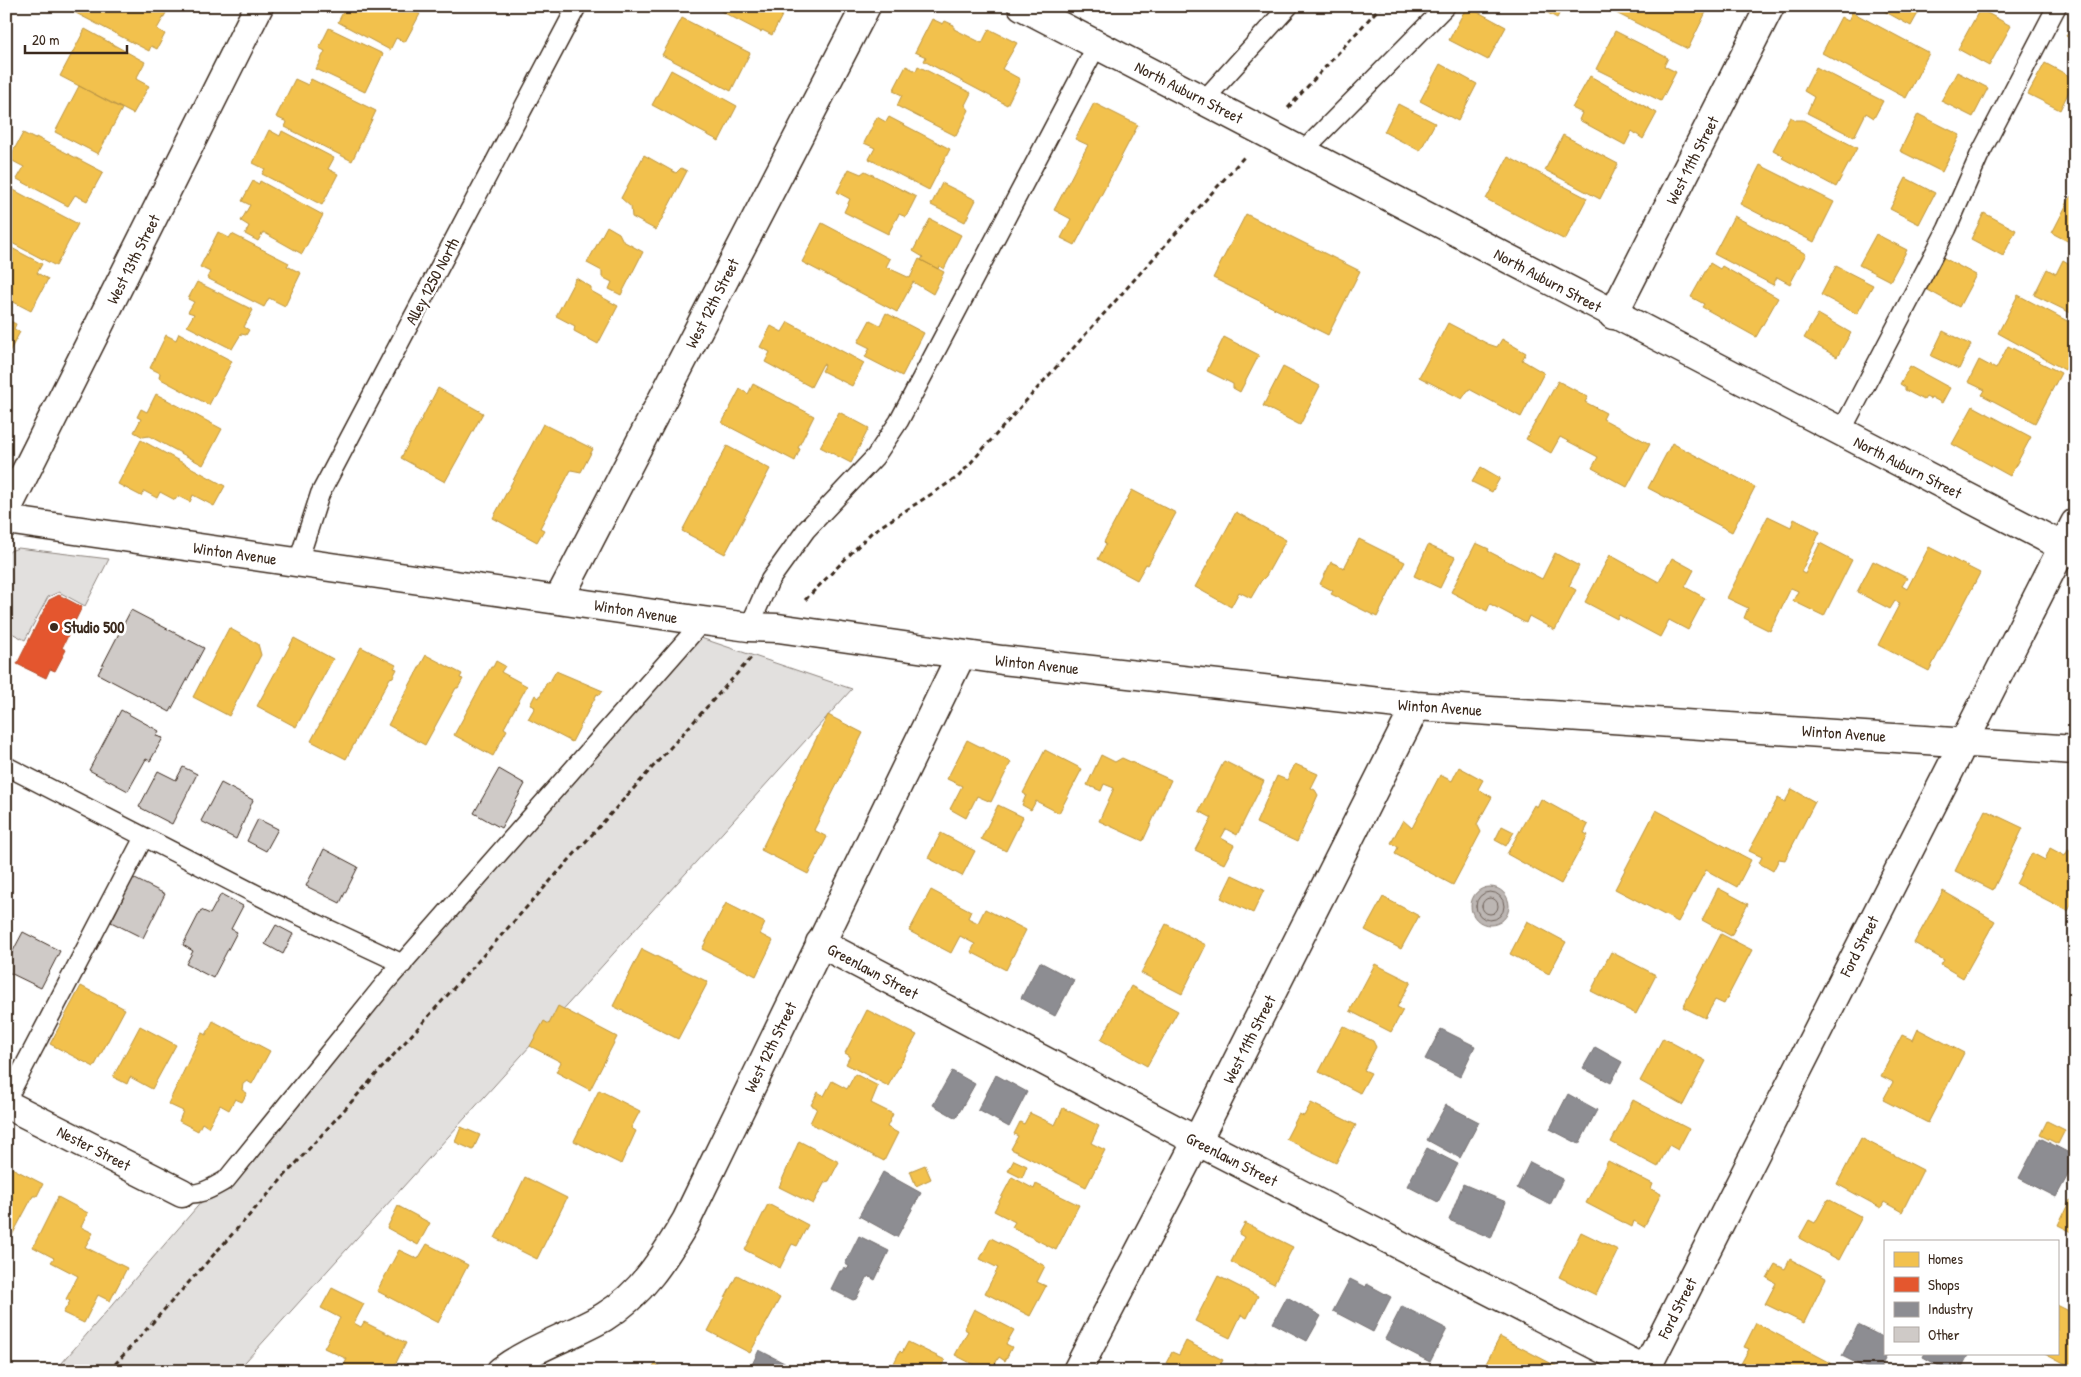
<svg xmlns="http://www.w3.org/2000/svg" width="2081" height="1377" font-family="'Patrick Hand',sans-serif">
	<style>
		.green { fill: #e2e0de; stroke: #8e857e }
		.water { fill: #bcb6b3; stroke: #887e77 }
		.homes { fill: #f2c14e; stroke: #bb9440 }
		.shops { fill: #e4572e; stroke: #b14a29 }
		.industry { fill: #8d8d92; stroke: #746f6f }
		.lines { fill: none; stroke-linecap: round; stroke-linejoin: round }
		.shore { stroke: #6f625a; stroke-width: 1 }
		.building { fill: #cfcac7; stroke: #3b2a1e }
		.lane-casing { stroke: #3b2a1e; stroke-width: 21 }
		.street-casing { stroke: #3b2a1e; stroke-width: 31 }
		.path { stroke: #3b2a1e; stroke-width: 3; stroke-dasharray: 5 4; stroke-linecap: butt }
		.lane { stroke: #fff; stroke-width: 18 }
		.street { stroke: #fff; stroke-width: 28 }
		.poi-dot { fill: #3b2a1e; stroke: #fff; stroke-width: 2 }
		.labels { text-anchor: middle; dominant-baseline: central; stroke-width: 5; stroke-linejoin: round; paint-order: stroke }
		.street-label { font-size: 16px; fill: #3b2a1e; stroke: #fff }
		.poi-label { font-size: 16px; font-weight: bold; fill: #3b2a1e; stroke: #fff; text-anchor: start }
	</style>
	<rect width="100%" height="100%" fill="#fff"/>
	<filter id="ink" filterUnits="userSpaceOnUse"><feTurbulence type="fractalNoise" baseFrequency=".02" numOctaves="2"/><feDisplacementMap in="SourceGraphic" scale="10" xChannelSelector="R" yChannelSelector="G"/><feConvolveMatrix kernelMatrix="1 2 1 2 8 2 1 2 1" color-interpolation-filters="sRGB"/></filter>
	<g filter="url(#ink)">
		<path class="green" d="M18 548 109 559 85 606 59 592 48 597 25 640 6 630V556L10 551Z
			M692 635 852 689 237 1371H55Z"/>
		<path class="water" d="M1471 906a19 19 0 1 1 38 0a19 19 0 1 1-38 0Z"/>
		<path class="homes" d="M72 6H153L166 13 157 29 165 34 157 49 151 46 149 51 70 10Z
			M346 6H404L420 14 405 42 396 38 390 50 338 22Z
			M711 6H787L772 35 762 30 761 32Z
			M1467 6 1506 27 1488 60 1449 40Z
			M1535 6H1563L1557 18Z
			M1602 6H1709L1688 49Z
			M1875 6H1922L1911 26Z
			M1980 9 2011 26 1989 66 1958 49Z
			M1852 12 1929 53 1906 98 1822 53 1841 17 1848 21Z
			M682 18 750 53 731 91 662 55Z
			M932 19 943 24 945 21 954 25V29L982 43 989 29 1017 43 1002 69 1020 79 1007 105 924 61 926 57 915 52Z
			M2075 19V41L2066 36Z
			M329 28 383 54 365 92 316 69 325 51 319 48Z
			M85 29 145 62 136 79 149 86 133 114 60 76Z
			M1615 31 1668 58 1664 66 1676 72 1661 101 1596 69Z
			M2045 63 2075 79 2060 110 2028 94Z
			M1440 64 1477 84 1458 121 1420 101Z
			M906 66 916 71 918 66 971 93 965 105 969 110 956 136 897 106 902 95 893 91Z
			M1816 67 1883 101 1874 118 1866 113 1854 137 1807 113 1814 97 1804 91Z
			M671 70 737 106 719 141 652 105Z
			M1957 72 1988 88 1973 117 1941 101Z
			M1590 76 1657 113 1643 139 1632 131 1625 145 1579 120 1582 113 1572 108Z
			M295 79 308 85 311 79 376 111 352 161 285 127 287 122 276 117Z
			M79 86 122 109 98 154 55 132Z
			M1094 103 1138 125 1075 245 1061 238 1071 219 1054 210 1088 145 1075 139Z
			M1398 104 1435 123 1420 151 1384 132Z
			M1918 114 1960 135 1942 172 1900 151Z
			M877 117 886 122 889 117 950 149 929 190 869 159 875 148 864 143Z
			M1790 117 1796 120H1803L1857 148 1836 187 1782 158 1784 156 1773 150Z
			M269 130 280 136 282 131 334 158 328 169 338 174 322 205 262 174 265 169 253 163Z
			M23 133 35 139 36 137 103 172 87 201 75 195 68 206 17 179 24 167 9 159Z
			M1563 135 1618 164 1600 199 1545 170Z
			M644 155 676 173 681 168 687 171 656 230 632 217 631 207 621 198Z
			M1508 157 1587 198 1565 240 1486 199Z
			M1760 165 1834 202 1814 242 1740 204Z
			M849 169 861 174 865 171 916 197 906 217 899 214 888 234 844 212 850 199 837 192Z
			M1906 178 1935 193 1919 224 1890 209Z
			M253 181 259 184 260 181 323 215 302 254 263 232 258 241 245 234 249 226 241 221 250 205 242 201Z
			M942 183 976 200 965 222 931 205Z
			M6 186 78 224 56 266 6 240Z
			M2071 196 2075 198V245L2052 233Z
			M1984 213 2016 230 2003 256 1971 239Z
			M1246 214 1360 271 1328 335 1213 278Z
			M1734 216 1806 254 1790 284 1777 277 1773 285 1714 254Z
			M930 219 961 235 944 269 939 266 938 269 921 260 923 257 913 251Z
			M822 223 890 259 886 267 910 278 919 259 944 272 933 294 913 282 897 312 802 262Z
			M607 226 619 233 623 241 643 252 621 295 609 289 612 282 602 277V271L587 263Z
			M218 232 229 238 232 234 289 263 287 266 301 273 285 306 269 298 264 307 207 278 210 272 200 267Z
			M1876 234 1907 250 1890 281 1859 265Z
			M6 245 42 264 37 273 48 279 31 311 6 298Z
			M1942 257 1976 275 1959 307 1926 289Z
			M2063 260 2075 267V315L2034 295 2047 269 2056 274Z
			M1710 263 1720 269 1722 266 1778 298 1756 337 1702 307 1704 304 1691 297Z
			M1836 266 1873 285 1857 314 1821 295Z
			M576 278 591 287V291L618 306 598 344 574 331 575 326 556 316Z
			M197 282 253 310 244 327 249 330 246 335 241 334 232 349 187 326 194 314 188 312 194 302 188 299Z
			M2018 295 2075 325V351L2065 370 1998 333Z
			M886 313 924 333 902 376 865 357 870 348 858 342 870 320 880 325Z
			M1818 314 1851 333 1837 357 1804 338Z
			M6 319 16 324 14 329 20 332 6 358Z
			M788 322 864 363 852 386 822 371 825 365 823 364 811 387 765 362 770 352 760 347 771 326 782 332Z
			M1448 323 1488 344 1497 347 1502 339 1526 353 1522 360 1544 373 1521 417 1469 389 1462 399 1419 377Z
			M1943 331 1971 345 1959 369 1931 356Z
			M179 333 232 361 209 405 159 378 160 373 150 368 166 335 176 340Z
			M1224 337 1259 355 1240 392 1233 388V384L1207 371Z
			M2008 346 2061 373 2035 423 1982 395 1985 390 1968 382 1979 360 1996 369Z
			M1910 366 1950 388 1942 403 1931 397 1930 399 1926 397 1924 400 1905 390V387L1900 384Z
			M1283 367 1320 386 1300 425 1263 406Z
			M1558 381 1588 397 1585 402 1606 413 1603 419 1650 444 1627 487 1592 468 1598 457 1560 437 1551 453 1526 439Z
			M753 384 814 416 798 448 800 449 795 461 722 423 740 389 748 394Z
			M438 388 483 413 445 482 401 458Z
			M156 394 222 429 203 465 149 436 143 437 134 432 141 419 137 417 141 409 147 412Z
			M1973 406 2031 437 2010 476 1952 444Z
			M839 412 869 428 851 463 820 447Z
			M543 424 593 449 581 472 571 470 540 528 544 530 537 542 493 518Z
			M141 440 225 486 214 506 193 495 190 502 178 496 175 500 160 492 157 498 144 491 141 496 118 484Z
			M1672 443 1755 487 1732 532 1648 488Z
			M727 446 770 469 725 554 682 531Z
			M1481 467 1500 478 1492 492 1472 482Z
			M1132 490 1176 513 1148 565 1146 564 1137 580 1098 559 1106 544 1104 542Z
			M1236 512 1286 540 1266 576 1261 581 1251 598 1239 592 1231 607 1195 587Z
			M1768 516 1791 527 1794 519 1820 532 1801 572 1805 574 1820 543 1852 560 1824 616 1793 601 1798 591 1791 588 1770 631 1744 618 1748 608 1727 598Z
			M1359 539 1405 562 1377 617 1331 594 1333 591 1320 584 1331 562 1344 568Z
			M1476 543 1489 549 1488 551 1542 579 1555 553 1579 566 1569 586 1576 590 1555 630 1529 616 1526 623 1490 604 1487 611 1451 592Z
			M1428 545 1455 557 1440 588 1414 576Z
			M1929 547 1980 573 1929 671 1878 645 1900 603 1895 601 1890 609 1857 592 1873 561 1907 578 1902 586 1907 589Z
			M1610 555 1659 582 1672 558 1694 570 1685 587 1705 598 1688 630 1669 620 1660 637 1619 615 1617 619 1585 602Z
			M229 628 258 644 261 655 229 716 193 697Z
			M294 638 333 659 296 727 257 706Z
			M361 647 396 665 394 668 397 669 393 677 390 678 346 759 311 741Z
			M426 655 462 674 460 678 463 679 458 688H456L425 745 388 725Z
			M496 661 505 666 501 672 527 686 504 728 507 730 493 756 454 735 491 667H493Z
			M556 671 603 691 600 695 597 694 572 742 528 719 535 707 530 705 535 695 539 698 547 682 549 683Z
			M828 715 863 733 814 830 827 837 808 874 761 850Z
			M967 740 1011 762 991 802 977 796 966 818 950 809 962 786 947 779Z
			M1045 750 1082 769 1059 813 1036 801 1031 810 1022 805 1026 795 1023 793Z
			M1101 755 1115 762 1122 758 1171 780 1143 841 1099 821 1114 788 1104 784 1101 791 1087 785Z
			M1224 761 1264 781 1237 835 1226 829 1221 838 1234 845 1224 864 1195 850 1212 818 1199 811Z
			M1295 764 1318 774 1311 788 1315 790 1318 795 1297 842 1256 823 1277 776 1287 780Z
			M1459 767 1483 780 1478 789 1492 797 1477 824 1481 832 1453 885 1395 854 1398 847 1391 843 1403 820 1412 828 1440 775 1452 781Z
			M1792 789 1815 802 1785 860 1779 859 1773 871 1759 863 1762 857 1749 851 1778 798 1785 802Z
			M1541 799 1588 825 1584 833 1588 835 1561 884 1507 854 1534 805 1537 807Z
			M998 805 1023 817 1006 851 981 839Z
			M1656 810 1751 860 1737 887 1706 870 1678 922 1615 889Z
			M1985 810 2023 828 1993 890 1955 871Z
			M1502 826 1514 832 1506 846 1495 840Z
			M941 833 975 851 962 876 928 858Z
			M2050 848 2065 856 2068 850 2075 854V898L2068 911 2016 884 2032 853 2045 860Z
			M1232 875 1264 890 1253 913 1221 898Z
			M1718 888 1748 904 1731 936 1702 920Z
			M931 890 971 911 968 918 978 923 985 909 1026 930 1006 970 971 952 975 944 960 936 951 953 909 931Z
			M1943 891 1995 921 1963 978 1941 965 1944 960 1914 943Z
			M1383 897 1419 916 1401 949 1365 930Z
			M726 903 765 923 760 934 773 941 756 976 702 949Z
			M1527 921 1566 942 1549 974 1510 954Z
			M1166 924 1206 945 1182 994 1141 973Z
			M1721 934 1752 950 1724 1004 1715 1000 1705 1018 1683 1007Z
			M642 949 708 982 678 1039 613 1006Z
			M1611 952 1656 975 1636 1014 1591 991Z
			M1375 964 1411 982 1397 1007 1403 1010 1391 1032 1350 1011Z
			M81 986 125 1009 94 1067 50 1044Z
			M1131 986 1178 1011 1147 1066 1101 1040Z
			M558 1006 617 1037 590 1090 556 1072 561 1062 530 1046 544 1021 549 1024Z
			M867 1010 917 1035 888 1086 846 1064 850 1056 845 1053Z
			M213 1021 270 1051 252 1084 247 1081 243 1084 242 1090 247 1093 242 1102 235 1099 229 1110 220 1105 208 1127 202 1123 198 1131 179 1121 183 1111 168 1104 202 1033 206 1035Z
			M140 1026 176 1045 152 1089 130 1077 127 1084 113 1077Z
			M1343 1026 1373 1041 1376 1047 1364 1070 1371 1073 1360 1093 1319 1072Z
			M1918 1029 1964 1053 1928 1123 1883 1100 1893 1082 1881 1076 1902 1035 1913 1040Z
			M1663 1038 1706 1061 1683 1105 1640 1081Z
			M855 1074 878 1086 871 1103 893 1114 887 1127 898 1133 884 1161 810 1123 817 1108 811 1105 818 1092 824 1096 832 1081 847 1089Z
			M599 1090 640 1111 631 1128 636 1131 621 1164 574 1141Z
			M1633 1100 1689 1129 1678 1150 1669 1145 1658 1167 1611 1142Z
			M1311 1103 1356 1125 1336 1163 1286 1139 1299 1114 1304 1116Z
			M1063 1108 1099 1126 1091 1143 1105 1150 1086 1187 1011 1149 1018 1136 1014 1134 1020 1122 1024 1124 1030 1113 1055 1125Z
			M2047 1121 2065 1130 2058 1144 2040 1135Z
			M461 1127 480 1135 473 1150 455 1142Z
			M1861 1138 1923 1170 1902 1212 1884 1202 1881 1208 1837 1184Z
			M799 1141 839 1162 829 1181 825 1182 813 1204 779 1187Z
			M1014 1160 1027 1166 1022 1178 1008 1171Z
			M1608 1161 1653 1184 1651 1189 1661 1194 1644 1227 1634 1221 1632 1227 1586 1203Z
			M6 1165 43 1184 37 1196H33L9 1241 6 1239Z
			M925 1165 931 1179 916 1186 910 1171Z
			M525 1177 567 1198 537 1259 495 1238Z
			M1012 1177 1034 1189 1036 1184 1079 1205 1056 1250 1012 1227 1015 1222 994 1211Z
			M58 1197 88 1213 81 1227 93 1233 85 1247 127 1268 110 1301 98 1295 84 1323 63 1313 70 1301 66 1299 78 1276 51 1262 54 1258 33 1247Z
			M1828 1199 1862 1217 1839 1260 1799 1238 1809 1220 1815 1223Z
			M2070 1200 2075 1202 2074 1233 2058 1225Z
			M768 1204 808 1225 797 1246 792 1244 780 1268 745 1250Z
			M398 1206 430 1223 418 1245 387 1228Z
			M1245 1223 1293 1247 1274 1284 1231 1262 1244 1237 1239 1234Z
			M1581 1232 1618 1250 1596 1295 1559 1277Z
			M991 1238 1045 1266 1037 1282 1046 1286 1030 1316 985 1293 998 1268 980 1259Z
			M427 1244 468 1265 438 1323 377 1291 399 1250 418 1259Z
			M1790 1259 1826 1278 1804 1323 1765 1304 1776 1283 1767 1278 1775 1264 1785 1269Z
			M737 1275 780 1298 750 1353 708 1331Z
			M1218 1276 1258 1296 1247 1318 1241 1315 1230 1338 1195 1321Z
			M332 1288 364 1304 354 1323 361 1327 364 1322 406 1343 392 1371H341L347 1359 324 1348 340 1318 321 1308Z
			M2057 1305 2075 1314V1369L2045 1353H2057Z
			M974 1309 1014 1330 1006 1344 1012 1347 1005 1361 999 1357 991 1371H986L955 1355 968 1331 964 1329Z
			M1756 1323 1831 1363 1827 1371H1737L1749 1349 1744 1347Z
			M1500 1337 1558 1367 1556 1371H1482Z
			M1186 1341 1223 1360 1217 1371H1172L1174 1367 1166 1363 1172 1352 1179 1355Z
			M908 1342 945 1360 939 1371H890L900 1351 902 1353Z
			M655 1364 667 1371H651Z"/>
		<path class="shops" d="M59 595 82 607 62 648 66 650 55 671 50 669 46 678 17 664 49 600Z"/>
		<path class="industry" d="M1040 962 1074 980 1055 1016 1021 998Z
			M1441 1029 1475 1046 1460 1077 1425 1059Z
			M1595 1047 1622 1062 1611 1083 1583 1068Z
			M952 1071 975 1084 956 1118 933 1105Z
			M996 1075 1027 1092 1009 1127 978 1110Z
			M1568 1094 1597 1110 1579 1144 1550 1129Z
			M1446 1105 1479 1122 1460 1158 1427 1140Z
			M2040 1138 2075 1156V1162L2056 1197 2019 1178Z
			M1427 1148 1458 1164 1438 1202 1407 1186Z
			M1530 1162 1563 1179 1550 1205 1517 1188Z
			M883 1172 921 1193 897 1237 859 1216Z
			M1463 1184 1506 1202 1491 1238 1449 1220Z
			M859 1236 889 1251 875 1280 868 1276 856 1299 853 1300 831 1289 840 1271H842L844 1267 848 1269 849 1266 845 1264Z
			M1350 1279 1366 1287 1367 1284 1391 1297 1373 1332 1333 1311Z
			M1287 1297 1321 1316 1307 1341 1273 1323Z
			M1402 1306 1447 1329 1430 1362 1385 1339Z
			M1858 1325 1885 1338V1353H1888L1879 1371H1872L1842 1356Z
			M759 1350 794 1368 793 1371H749Z
			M1925 1353H1969L1960 1371H1948L1923 1357Z
			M1255 1363 1271 1371H1251Z"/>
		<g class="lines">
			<path class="shore" d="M1476 906a14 14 0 1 1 28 0a14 14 0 1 1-28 0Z
				M1482 906a8 8 0 1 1 16 0a8 8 0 1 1-16 0Z"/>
		</g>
		<path class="building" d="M131 610 204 648 170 712 98 674Z
			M121 710 159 731 156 736 163 738 150 761 146 759 128 791 89 770Z
			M183 767 197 774 172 824 139 807 158 771 176 780Z
			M499 769 525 784 501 828 474 813Z
			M221 783 253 800 236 839 201 821Z
			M258 819 278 829 266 851 247 841Z
			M324 849 358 867 340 903 306 886Z
			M133 878 165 894 143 938 111 922Z
			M221 894 243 906 231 929 237 932 213 978 186 964 193 951 183 945 201 910 210 914Z
			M276 925 293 934 283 954 265 944Z
			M23 932 60 951 41 988 6 971V964Z"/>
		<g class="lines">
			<defs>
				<path id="lane" d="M1204 100 1289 6
					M1303 151 1446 6
					M1841 432 1947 229 1979 156 2057 6
					M298 562 320 494 577 6
					M749 627 770 580 806 530 875 457 899 421 1097 45
					M6 766 277 905 403 964
					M6 1101 144 837
					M182 1193C200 1196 210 1189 226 1180L386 982 703 621"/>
				<path id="street" d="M1022 6 2075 553
					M1613 315 1770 6
					M6 511 259 6
					M6 520 703 621 749 627 778 628 1002 660 1416 706 2075 750
					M559 599 866 6
					M820 943 1197 1141 1646 1371
					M6 1104 182 1193
					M501 1371C532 1348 571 1336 604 1317 642 1294 664 1258 686 1221L961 655
					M1077 1371 1197 1141 1416 706
					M1645 1371 2075 523"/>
			</defs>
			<use href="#lane" class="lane-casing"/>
			<use href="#street" class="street-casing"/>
			<path class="path" d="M1288 108 1381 6
				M805 600 872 532 958 477 1244 157
				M109 1371 751 658"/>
			<use href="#lane" class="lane"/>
			<use href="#street" class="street"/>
		</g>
	</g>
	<circle class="poi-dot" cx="54" cy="627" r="5"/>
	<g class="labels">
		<g class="street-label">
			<text transform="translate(1189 92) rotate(27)">North Auburn Street</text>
			<text transform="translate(1692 160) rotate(-63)">West 11th Street</text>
			<text transform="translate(133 259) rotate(-63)">West 13th Street</text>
			<text transform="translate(1548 280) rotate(28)">North Auburn Street</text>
			<text transform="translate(432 281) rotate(-62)">Alley 1250 North</text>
			<text transform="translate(712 303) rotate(-63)">West 12th Street</text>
			<text transform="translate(1908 467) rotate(27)">North Auburn Street</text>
			<text transform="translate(235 553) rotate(8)">Winton Avenue</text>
			<text transform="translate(636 611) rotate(9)">Winton Avenue</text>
			<text transform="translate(1037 664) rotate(6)">Winton Avenue</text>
			<text transform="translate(1440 707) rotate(4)">Winton Avenue</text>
			<text transform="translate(1844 733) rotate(4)">Winton Avenue</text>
			<text transform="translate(1859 946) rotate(-63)">Ford Street</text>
			<text transform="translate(873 971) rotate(28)">Greenlawn Street</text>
			<text transform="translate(1249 1039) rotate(-63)">West 11th Street</text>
			<text transform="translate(770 1047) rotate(-64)">West 12th Street</text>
			<text transform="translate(94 1148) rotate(27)">Nester Street</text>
			<text transform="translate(1232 1159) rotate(27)">Greenlawn Street</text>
			<text transform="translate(1677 1308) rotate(-63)">Ford Street</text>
		</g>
		<g class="poi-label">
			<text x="64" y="627">Studio 500</text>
		</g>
	</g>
	<rect width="2081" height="1377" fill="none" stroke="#fff" stroke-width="25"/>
	<rect x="12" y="12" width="2056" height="1352" fill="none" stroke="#3b2a1e" stroke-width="2" filter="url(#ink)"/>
	<rect x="1884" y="1240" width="175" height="115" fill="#ffffff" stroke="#b1aaa5"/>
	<rect x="1894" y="1252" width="25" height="15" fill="#f2c14e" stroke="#b1aaa5"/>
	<text x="1928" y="1264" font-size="15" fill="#3b2a1e">Homes</text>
	<rect x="1894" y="1277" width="25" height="15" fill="#e4572e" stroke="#b1aaa5"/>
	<text x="1928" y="1290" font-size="15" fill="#3b2a1e">Shops</text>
	<rect x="1894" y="1302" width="25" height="15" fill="#8d8d92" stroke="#b1aaa5"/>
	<text x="1928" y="1314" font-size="15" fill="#3b2a1e">Industry</text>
	<rect x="1894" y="1327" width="25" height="15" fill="#cfcac7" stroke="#b1aaa5"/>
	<text x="1928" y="1340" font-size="15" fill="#3b2a1e">Other</text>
	<path d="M25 45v8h102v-8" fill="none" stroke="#3b2a1e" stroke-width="2.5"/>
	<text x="32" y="45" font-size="15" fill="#3b2a1e" stroke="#ffffff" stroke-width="4" paint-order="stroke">20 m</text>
</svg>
